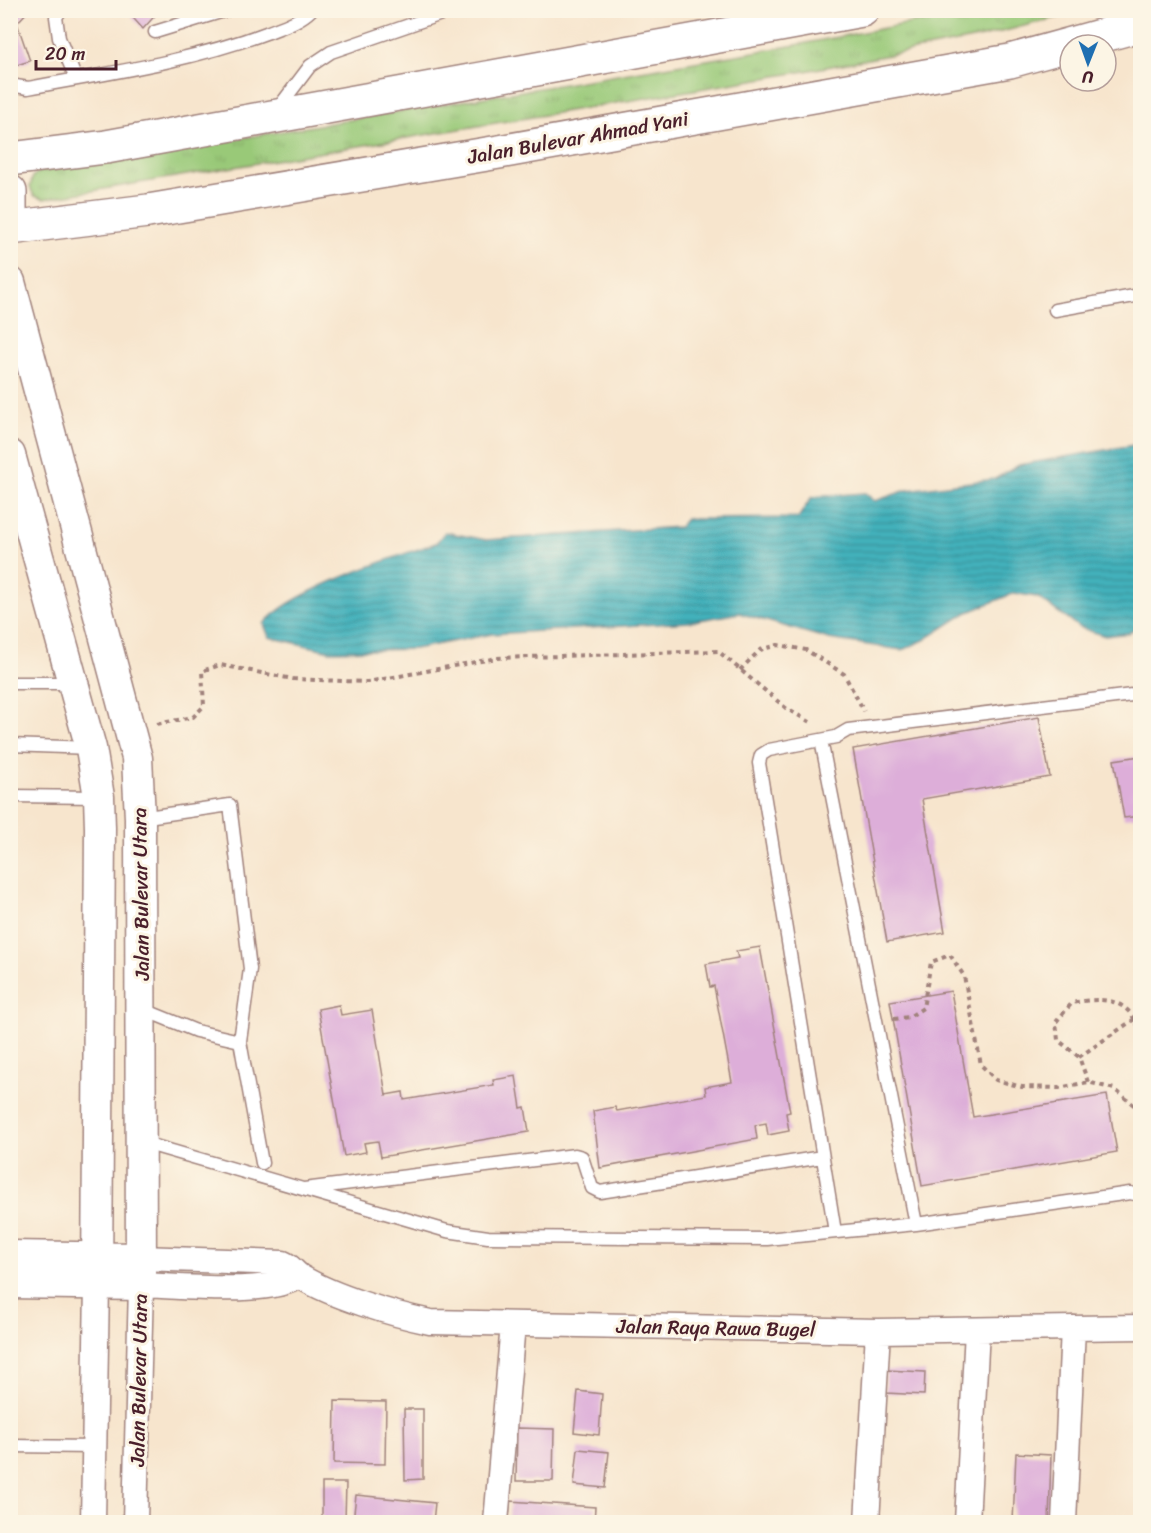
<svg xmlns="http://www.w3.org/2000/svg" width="1151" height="1533" font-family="Sriracha,sans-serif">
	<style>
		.grass { fill: url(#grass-tufts); stroke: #727452; stroke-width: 1.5 }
		.water { fill: url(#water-rules); stroke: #466873; stroke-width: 1.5 }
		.building { fill: #ddaed9 }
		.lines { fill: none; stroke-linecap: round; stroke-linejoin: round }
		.service-casing { stroke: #a0827c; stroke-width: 15 }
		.minor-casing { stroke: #a0827c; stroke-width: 27 }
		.tertiary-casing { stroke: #a0827c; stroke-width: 33 }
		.primary-casing { stroke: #a0827c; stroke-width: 36 }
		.path { stroke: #a0827c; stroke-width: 4; stroke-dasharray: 4.5 4.5; stroke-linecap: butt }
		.service { stroke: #fff; stroke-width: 12 }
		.minor { stroke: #fff; stroke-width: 24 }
		.tertiary { stroke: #fff; stroke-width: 30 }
		.primary { stroke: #fff; stroke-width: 33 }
		.labels { text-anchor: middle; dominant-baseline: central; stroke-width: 6; stroke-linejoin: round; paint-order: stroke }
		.street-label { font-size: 20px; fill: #4a1f2b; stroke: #fcf5e5 }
	</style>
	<defs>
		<pattern id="grass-tufts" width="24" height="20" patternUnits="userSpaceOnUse" patternTransform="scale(1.5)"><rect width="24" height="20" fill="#99c978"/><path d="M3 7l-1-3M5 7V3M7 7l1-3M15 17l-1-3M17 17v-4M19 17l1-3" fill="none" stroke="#85ac68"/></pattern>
		<pattern id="water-rules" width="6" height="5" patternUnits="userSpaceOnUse" patternTransform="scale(1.5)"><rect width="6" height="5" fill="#42b1bb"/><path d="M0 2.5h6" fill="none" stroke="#398f98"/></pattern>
	</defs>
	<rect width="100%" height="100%" fill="#fcf5e5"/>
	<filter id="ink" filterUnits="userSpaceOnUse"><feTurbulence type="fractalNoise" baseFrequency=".0167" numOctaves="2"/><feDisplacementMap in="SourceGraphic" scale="12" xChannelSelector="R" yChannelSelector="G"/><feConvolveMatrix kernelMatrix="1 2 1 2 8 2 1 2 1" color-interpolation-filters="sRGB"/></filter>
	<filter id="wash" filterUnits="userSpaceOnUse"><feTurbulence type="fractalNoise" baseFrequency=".008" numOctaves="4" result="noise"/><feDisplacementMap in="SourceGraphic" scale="24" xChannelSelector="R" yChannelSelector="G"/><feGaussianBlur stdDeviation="1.35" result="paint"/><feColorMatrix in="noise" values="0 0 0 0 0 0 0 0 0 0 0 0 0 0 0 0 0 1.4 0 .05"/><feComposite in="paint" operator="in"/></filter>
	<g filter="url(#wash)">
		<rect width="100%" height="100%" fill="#f7e5cd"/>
		<path class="grass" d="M973 11H1082L978 38 800 72 44 199 34 196 30 187 33 176 39 172 796 45Z"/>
		<path class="water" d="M1140 444V624L1129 633 1105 636 1079 627 1037 597 1014 593 966 613 924 640 902 650 829 639 739 613 688 622 492 634 414 649 330 651 269 637 264 624C291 590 393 558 436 543L445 532 486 540 679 527 686 519 798 518 812 497 865 493 875 501 907 490 995 479 1019 465Z"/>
		<g id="blocks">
			<path class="building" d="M10 10H29L17 23 30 61 10 67Z
				M126 10H160L143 29Z
				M1039 717 1050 777 922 799 945 932 887 942 853 749Z
				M1140 756V816L1124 818 1114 760Z
				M760 947 790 1112 786 1113 789 1131 768 1135 766 1123 755 1125 757 1139 600 1168 593 1111 615 1107 617 1111 706 1095 705 1087 732 1082 714 986 710 987 706 964 738 958 736 951Z
				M951 991 973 1117 1107 1095 1117 1152 922 1186 890 1001Z
				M339 1005 341 1015 372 1010 386 1095 403 1092 404 1100 494 1085 493 1080 516 1076 521 1108 525 1107 529 1132 381 1157 378 1141 364 1143 366 1152 344 1156 318 1009Z
				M886 1370 925 1372 924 1395 886 1393Z
				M578 1391 602 1394 599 1435 574 1432Z
				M335 1401 386 1402 385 1464 334 1463Z
				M404 1409H423V1479L405 1480Z
				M517 1428 554 1429 553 1481H516Z
				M578 1449 609 1452 605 1488 574 1485Z
				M1016 1453 1051 1455 1049 1522H1013Z
				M322 1483H346L345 1520H322Z
				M356 1495 435 1503 433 1522H353Z
				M510 1501 595 1507 594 1522H509Z"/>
		</g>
	</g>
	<g filter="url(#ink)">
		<use href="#blocks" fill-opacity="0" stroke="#a0827c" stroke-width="1.5"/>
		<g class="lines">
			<defs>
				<path id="service" d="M61 10 56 17 59 38 76 79
					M155 32 227 10
					M10 85 28 88C109 73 188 62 266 33 281 27 299 22 311 10
					M276 111 310 66 331 52 453 10
					M1055 310 1140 295
					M10 683H72
					M821 740 916 1224
					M10 745 90 748
					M10 796 99 797
					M140 818 230 805 250 969 240 1041 262 1163
					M142 1009 196 1031 240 1041
					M141 1142 447 1231 488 1237 767 1239 916 1224 1130 1193 1140 1195
					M304 1189 575 1155 582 1157 592 1188 600 1192 822 1157
					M835 1232 759 763 761 755 769 750 836 737 848 730 1140 694
					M10 1446 94 1447"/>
				<path id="minor" d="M141 1258 283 1263C291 1266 294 1273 301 1277 334 1297 392 1314 430 1322L878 1331 1140 1327
					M93 1522 97 1285
					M135 1522 141 1285C178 1286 271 1296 299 1276
					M496 1522 513 1324
					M867 1522 878 1331
					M967 1522 977 1330
					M1064 1522 1073 1328"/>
				<path id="tertiary" d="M10 282 137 758 140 818 141 1285 10 1283
					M10 455 91 748 99 797 100 828 97 1285
					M10 1256 141 1258"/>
				<path id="primary" d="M10 159 106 147 862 10
					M10 192V214
					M10 228 148 211 499 152 1010 61 1140 25"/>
			</defs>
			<use href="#service" class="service-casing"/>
			<use href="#minor" class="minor-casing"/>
			<use href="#tertiary" class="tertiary-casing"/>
			<use href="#primary" class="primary-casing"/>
			<path class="path" d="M740 670 760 650 778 645 806 650 844 674 864 711
				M157 724 193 717 204 706 202 671 220 665 293 679 367 682 497 658 718 651 787 709 810 722
				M894 1019 909 1017 923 1008 931 962 950 955 964 976 981 1065 996 1080 1022 1087 1059 1088 1088 1082 1114 1089 1140 1110
				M1079 1057 1136 1018
				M1088 1082 1079 1057 1058 1040 1056 1022 1072 1003C1103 997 1127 997 1140 1030"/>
			<use href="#service" class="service"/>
			<use href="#minor" class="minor"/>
			<use href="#tertiary" class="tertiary"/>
			<use href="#primary" class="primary"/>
		</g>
	</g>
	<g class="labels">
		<g class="street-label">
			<text transform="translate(578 138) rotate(-10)">Jalan Bulevar Ahmad Yani</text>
			<text transform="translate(141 894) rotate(-91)">Jalan Bulevar Utara</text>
			<text transform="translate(716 1328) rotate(1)">Jalan Raya Rawa Bugel</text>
			<text transform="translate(139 1380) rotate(-89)">Jalan Bulevar Utara</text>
		</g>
	</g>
	<rect width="1151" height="1533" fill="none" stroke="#fcf5e5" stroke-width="36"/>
	<g transform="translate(1088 63) rotate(181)"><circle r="28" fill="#fcf5e5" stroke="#b59f9b" stroke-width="1.5"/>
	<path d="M0-4.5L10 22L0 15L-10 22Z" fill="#1f6fb2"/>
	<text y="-9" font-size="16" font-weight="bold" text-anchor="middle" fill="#4a1f2b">U</text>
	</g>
	<path d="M36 60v9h80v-9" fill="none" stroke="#4a1f2b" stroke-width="3"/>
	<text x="45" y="60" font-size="18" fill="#4a1f2b" stroke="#fcf5e5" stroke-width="4.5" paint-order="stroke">20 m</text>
</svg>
